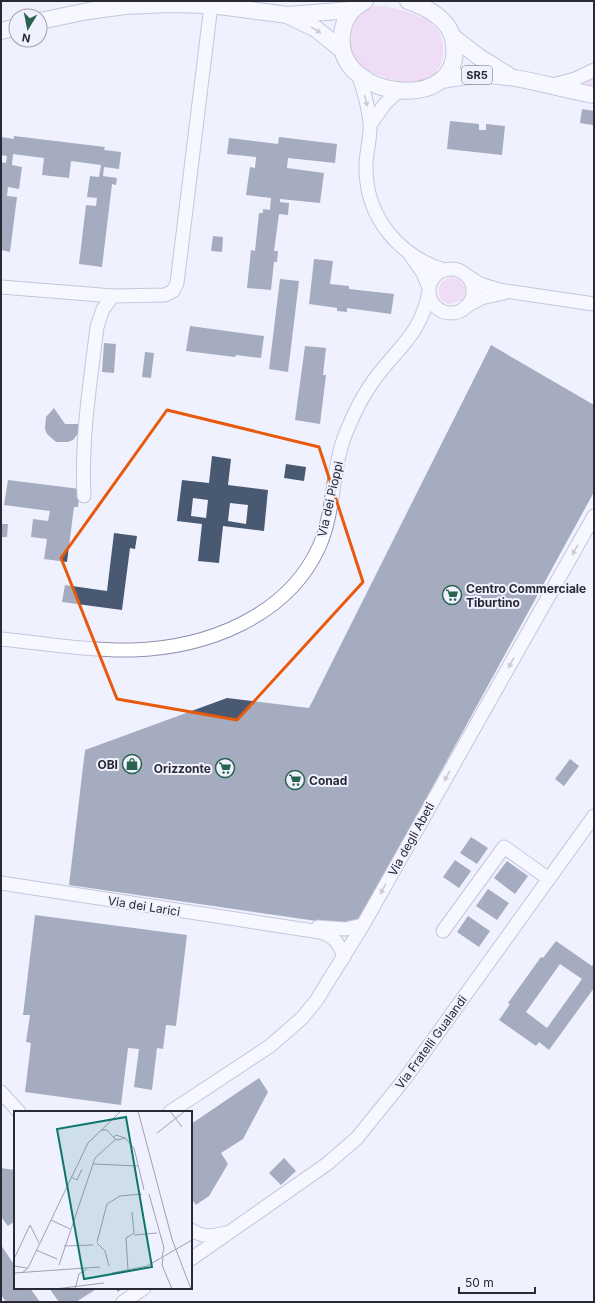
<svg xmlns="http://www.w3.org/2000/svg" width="595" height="1303" font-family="Inter,sans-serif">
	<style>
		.green { fill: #ecc5e8 }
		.building { fill: #495972; fill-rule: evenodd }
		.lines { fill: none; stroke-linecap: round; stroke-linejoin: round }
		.minor-casing { stroke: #9092b1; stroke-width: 15 }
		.major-casing { stroke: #9092b1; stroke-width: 18 }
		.minor { stroke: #fff; stroke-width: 13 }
		.major { stroke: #fff; stroke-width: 16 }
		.oneway { fill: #9f9fa5 }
		.marked { fill: none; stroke: #e8590c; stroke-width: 3; stroke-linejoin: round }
		.labels { text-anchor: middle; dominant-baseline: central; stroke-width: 4; stroke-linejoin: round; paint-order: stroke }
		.shield { fill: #f0f1ff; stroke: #656672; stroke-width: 1 }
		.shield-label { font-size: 11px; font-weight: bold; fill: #292a36 }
		.street-label { font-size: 12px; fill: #292a36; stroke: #f0f1ff }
		.poi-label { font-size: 12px; font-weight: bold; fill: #292a36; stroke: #f0f1ff; text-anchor: start }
		.inset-road { fill: none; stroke: #a0a1af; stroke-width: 1 }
		.view { fill: #0f766e; fill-opacity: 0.15; stroke: #0f766e; stroke-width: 2 }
		.inset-edge { fill: none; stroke: #292a36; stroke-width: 2 }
	</style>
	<rect width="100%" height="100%" fill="#f0f1ff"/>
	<path class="green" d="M383 6C398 9 419 14 431 23 451 39 446 76 420 82 407 85 396 81 384 77 355 67 355 64 347 35 355 18 361 6 383 6Z
		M594 76V89L576 85Z
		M452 277C463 279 469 289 462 300L450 304C434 300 435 280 452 277Z"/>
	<path class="building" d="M582 109 594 111 593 125 580 123Z
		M450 121 479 124V130H486V124L505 126 502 155 447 149Z
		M14 136 105 147 104 150 121 152 119 169 104 167 103 176 117 178 116 185 112 184 102 267 79 264 86 205 96 206 97 198 87 197 90 176 99 177 101 165 71 161 69 178 42 175 44 158 13 154 12 165 22 167 19 189 8 187 7 196 17 197 10 252 1 250V162L6 163 7 156 1 155V137L14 139Z
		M279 137 337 144 335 163 288 158 287 168 324 173 320 203 280 199V202L289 203 288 215 279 214 274 251H278L277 262H274L271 290 247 288 251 250 255 251 259 213H263V209L270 210 271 198 246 195 250 167 255 168 256 157 227 154 229 138 278 144Z
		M213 236 223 237 222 252 211 251Z
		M314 259 333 261 330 284 349 286V289L394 294 391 314 347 308V312L337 311V308L309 304Z
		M280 279 299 281 288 372 269 369Z
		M190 326 264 336 261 358 236 355 235 357 186 351Z
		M104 343 116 344 114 373 102 372Z
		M491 345 594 405V492L359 921 344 925 69 885 85 750 227 698 309 708Z
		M305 346 326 348 323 375H326L320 424 295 420Z
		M145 352 154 353 151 378 142 377Z
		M54 408 65 424H81L80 431 73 440 68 442H56L47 434 45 429 46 417Z
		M212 456 231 459 228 485 268 490 264 531 223 526 219 563 198 561 202 524 177 521 182 480 209 483ZM193 498 208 500 206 518 191 516ZM230 503 248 505 246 524 228 521Z
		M286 464 306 467 304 481 284 478Z
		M8 480 80 489 78 507H74L67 562 44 559 47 539 31 537 33 519 48 521 50 511 4 505Z
		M1 524H8L7 537H1Z
		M114 533 137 536 135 549 130 548 122 610 62 602 65 585 107 591Z
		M570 759 579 766 564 786 555 779Z
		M471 837 488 848 477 864 460 853Z
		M455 860 471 871 459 888 443 877Z
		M507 861 528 876 515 894 494 878Z
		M488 889 509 903 497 920 476 906Z
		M35 915 187 935 176 1026 166 1025 163 1049 157 1048 152 1090 134 1087 139 1049 128 1048 121 1105 25 1092 31 1043 26 1042 30 1015H23Z
		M468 916 490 931 479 947 457 932Z
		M556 941 592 966 594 963V988L549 1050 539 1042 536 1046 499 1020 510 1004 508 1003 541 957 543 958ZM560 964 582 979 547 1028 526 1012Z
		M259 1078 268 1092 243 1139 221 1153 228 1164 209 1196 196 1205 191 1198V1124Z
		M284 1158 296 1171 281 1185 269 1173Z
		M1 1168 15 1170V1221L8 1226 1 1217Z
		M1 1245 15 1266V1288H30L40 1302H6L1 1295Z
		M49 1288H98L76 1302H59Z
		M115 1288H123L118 1292Z"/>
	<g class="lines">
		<defs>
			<path id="minor" d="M359 77C364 92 369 108 370 124 371 139 365 155 366 170 367 218 399 256 444 270
				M549 86 575 79 594 70
				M370 125 384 105 399 90
				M411 256 423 273 429 288
				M429 291a22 22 0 1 1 44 0a22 22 0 1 1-44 0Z
				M466 275 480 284 499 290 594 304
				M1 287 113 296
				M465 307 481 298 504 293
				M84 496C81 439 90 384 97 327L103 309 113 296 165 295 173 291 177 283 211 5
				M1 639C44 643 89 651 132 650 206 648 287 617 319 547 336 509 331 465 348 428 355 411 363 395 374 380 398 347 420 336 429 292
				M1 883 320 932C334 936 339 943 344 957
				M318 927 345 929 363 925
				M443 931 504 847 549 879
				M1 1092 19 1112
				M170 1112 270 1046 302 1018 316 1001 363 925 594 516
				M191 1230C202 1237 212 1237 224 1233
				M191 1259 327 1164 357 1138 407 1076 594 816
				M123 1302 144 1288"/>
			<path id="major" d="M365 1C351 9 344 18 342 34 333 102 470 115 453 39 449 19 426 7 408 1
				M289 16 316 29 342 50
				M40 21 88 11 125 6 168 4 211 5 288 15 351 10
				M1 31 16 27
				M452 36 479 57 508 75
				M442 80C456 78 470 75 485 75 522 76 558 89 594 95"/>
		</defs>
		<use href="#minor" class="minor-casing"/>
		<use href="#major" class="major-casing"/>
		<use href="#minor" class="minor"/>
		<use href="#major" class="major"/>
	</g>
	<defs><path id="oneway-solid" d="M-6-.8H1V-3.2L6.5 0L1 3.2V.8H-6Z"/></defs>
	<g class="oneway">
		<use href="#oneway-solid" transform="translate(316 30) rotate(32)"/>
		<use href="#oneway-solid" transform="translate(366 101) rotate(78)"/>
		<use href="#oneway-solid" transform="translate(575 550) rotate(119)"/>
		<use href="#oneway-solid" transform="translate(511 663) rotate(119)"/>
		<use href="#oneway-solid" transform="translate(447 776) rotate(119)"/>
		<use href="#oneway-solid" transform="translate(383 889) rotate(119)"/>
	</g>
	<path d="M0 0H595V1303H0ZM167 410 319 447 363 582 237 720 117 699 61 558Z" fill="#f0f1ff" fill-opacity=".55" fill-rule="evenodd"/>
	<path class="marked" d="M167 410 319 447 363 582 237 720 117 699 61 558Z"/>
	<defs>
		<symbol id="supermarket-ring" viewBox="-11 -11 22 22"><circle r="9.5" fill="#f0f1ff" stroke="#28634d" stroke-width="1.5"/><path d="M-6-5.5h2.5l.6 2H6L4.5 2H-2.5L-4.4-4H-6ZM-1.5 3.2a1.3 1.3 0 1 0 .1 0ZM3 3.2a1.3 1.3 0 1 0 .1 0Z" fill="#28634d"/></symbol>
		<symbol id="shop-ring" viewBox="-11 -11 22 22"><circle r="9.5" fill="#f0f1ff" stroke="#28634d" stroke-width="1.5"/><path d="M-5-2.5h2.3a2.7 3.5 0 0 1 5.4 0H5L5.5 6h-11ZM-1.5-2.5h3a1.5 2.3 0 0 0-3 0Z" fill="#28634d"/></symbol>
	</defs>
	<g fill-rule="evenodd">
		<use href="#supermarket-ring" x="441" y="584" width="22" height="22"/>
		<use href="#shop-ring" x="121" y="753" width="22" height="22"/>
		<use href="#supermarket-ring" x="214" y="757" width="22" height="22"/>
		<use href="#supermarket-ring" x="284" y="769" width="22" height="22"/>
	</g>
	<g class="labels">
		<rect class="shield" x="462" y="66" width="30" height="18" rx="3"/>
		<g class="shield-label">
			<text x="477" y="75">SR5</text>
		</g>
		<g class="street-label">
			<text transform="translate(330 499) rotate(-77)">Via dei Pioppi</text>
			<text transform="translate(411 839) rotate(-61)">Via degli Abeti</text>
			<text transform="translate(144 906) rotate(9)">Via dei Larici</text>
			<text transform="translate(431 1042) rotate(-54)">Via Fratelli Gualandi</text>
		</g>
		<g class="poi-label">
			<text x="466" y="588">Centro Commerciale<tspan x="466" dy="14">Tiburtino</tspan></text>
			<text x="118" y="764" text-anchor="end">OBI</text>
			<text x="211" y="768" text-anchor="end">Orizzonte</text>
			<text x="309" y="780">Conad</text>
		</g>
	</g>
	<g transform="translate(14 1111)">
		<rect width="178" height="178" fill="#f0f1ff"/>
		<path class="inset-road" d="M124 0 158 128 177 178M156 0 168 16M87 19H93L101 28 104 29 111 27 102 24 100 26M143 22 171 0M111 27 120 37 130 79M79 53 124 55M57 66 63 69 68 58M135 83 150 137 148 146M37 109 56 118M120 124 143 122M83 131 93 93 106 85 128 83M83 132 91 140 95 155M50 135 79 134M22 139 43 148M149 147 148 154 158 178M0 148 16 114 25 132M45 154 81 47 102 28M0 155 13 157M114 159 112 127 120 122 118 101M0 162 86 156M8 162 14 157 74 32 107 0M98 162 133 155 178 129M41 178 90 172M61 178 65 163 73 158"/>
		<path class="view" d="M112 6 138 156 70 168 43 18Z"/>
		<rect width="178" height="178" class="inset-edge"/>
	</g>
	<rect width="595" height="1303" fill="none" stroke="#292a36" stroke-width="4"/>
	<g transform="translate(28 28) rotate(190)"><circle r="19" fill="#f0f1ff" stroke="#a0a1af"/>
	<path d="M0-3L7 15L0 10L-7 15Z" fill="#28634d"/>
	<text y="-6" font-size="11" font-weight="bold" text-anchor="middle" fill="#292a36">N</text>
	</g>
	<path d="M459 1287v6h76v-6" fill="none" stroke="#292a36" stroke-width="2"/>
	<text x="465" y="1287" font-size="12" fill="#292a36" stroke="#f0f1ff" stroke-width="3" paint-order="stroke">50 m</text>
</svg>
